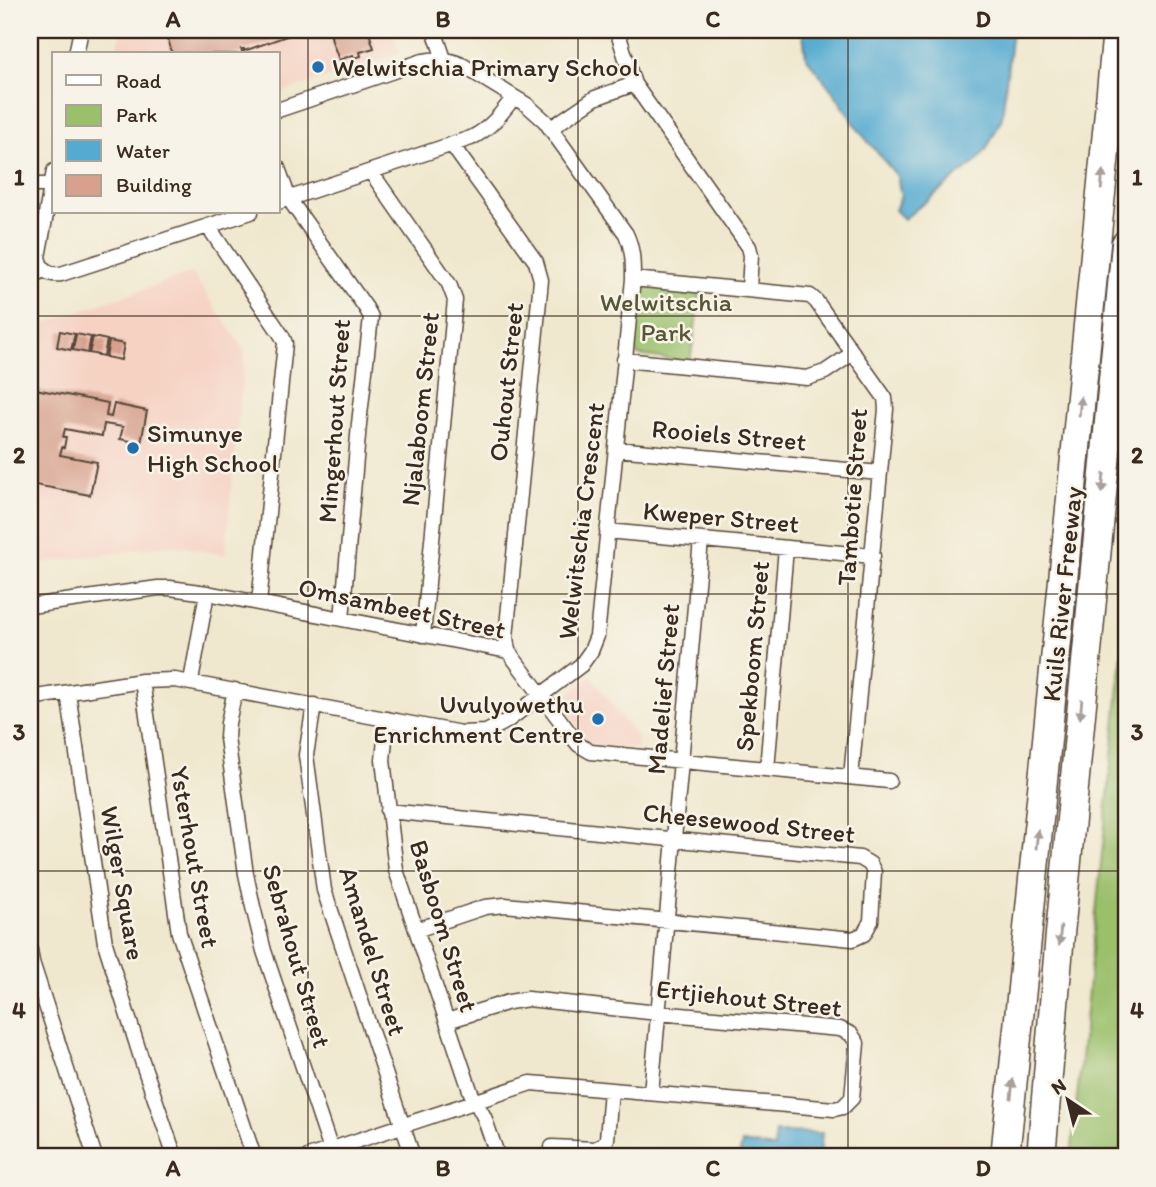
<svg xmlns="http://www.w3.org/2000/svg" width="1156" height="1187" font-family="Itim,sans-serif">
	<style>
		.built { fill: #f6d2c3 }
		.green { fill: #9ac06b; stroke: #6a7544; stroke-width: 2 }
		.water { fill: #54aad0; stroke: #486a77; stroke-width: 2 }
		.building { fill: #d7a18e }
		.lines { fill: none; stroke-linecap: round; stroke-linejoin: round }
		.minor-casing { stroke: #564638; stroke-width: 17 }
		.motorway-casing { stroke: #564638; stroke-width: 31 }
		.minor { stroke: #fff; stroke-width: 14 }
		.motorway { stroke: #fff; stroke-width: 28 }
		.oneway { fill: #a79f9a }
		.grid { fill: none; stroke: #3b2a1e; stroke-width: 2; stroke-opacity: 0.55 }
		.poi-dot { fill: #1f6fb2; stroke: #f7f3e8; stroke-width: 2.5 }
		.labels { text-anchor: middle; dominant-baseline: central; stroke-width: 5; stroke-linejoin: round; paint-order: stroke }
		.poi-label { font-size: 26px; fill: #3b2a1e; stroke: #f7f3e8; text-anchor: start }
		.park-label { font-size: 26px; fill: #585735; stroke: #f7f3e8 }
		.street-label { font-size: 26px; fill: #3b2a1e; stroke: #f7f3e8 }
		.neatline { fill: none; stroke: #3b2a1e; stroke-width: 2.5 }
		.grid-label { font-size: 23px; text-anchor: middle; font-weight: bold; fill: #3b2a1e }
	</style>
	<rect width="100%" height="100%" fill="#f7f3e8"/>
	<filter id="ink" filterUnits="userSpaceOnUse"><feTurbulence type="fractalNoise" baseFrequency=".0143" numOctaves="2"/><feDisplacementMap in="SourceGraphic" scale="14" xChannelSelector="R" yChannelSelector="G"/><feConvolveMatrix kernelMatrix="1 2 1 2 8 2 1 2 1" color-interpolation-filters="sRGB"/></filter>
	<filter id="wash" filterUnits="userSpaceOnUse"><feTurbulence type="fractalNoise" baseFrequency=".00686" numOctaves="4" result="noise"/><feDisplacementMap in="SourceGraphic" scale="28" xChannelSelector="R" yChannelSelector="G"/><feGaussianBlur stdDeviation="1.57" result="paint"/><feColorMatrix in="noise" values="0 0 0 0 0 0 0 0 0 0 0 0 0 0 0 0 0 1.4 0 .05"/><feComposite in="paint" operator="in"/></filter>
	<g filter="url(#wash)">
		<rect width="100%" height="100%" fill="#f0e8ce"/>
		<path class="built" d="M121 30H392L400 53 278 94V54H116Z
			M192 273 245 351 225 555 171 545 30 565V326L33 327Z
			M591 676 637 737 636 749 591 744 558 701Z"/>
		<path class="green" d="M645 285 701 288 690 362 638 355C629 343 636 312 637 296L638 292Z
			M1126 618V1157H1071Z"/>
		<path class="water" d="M804 30H1012L1002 118 987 148 977 161 904 219 895 210 901 196 897 176 860 132 834 93 806 57 803 34Z
			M776 1132 822 1133 820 1157H739L742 1143 774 1148Z"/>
		<g id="blocks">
			<path class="building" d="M163 30H185L186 33 194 30H226L227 35 238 32 237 30H306L299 33 298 32 244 51V49H241L243 54H172L167 34H165Z
				M330 30H368L374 48 360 52 361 56 354 58 353 55 339 60 332 41Z
				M60 331 75 334 71 350 57 347Z
				M76 334 91 337 88 353 73 350Z
				M93 337 107 340 104 356 89 353Z
				M109 341 124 344 121 360 106 357Z
				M30 388 108 403 106 416 111 417 114 404 147 411 141 443 120 439 123 427 104 424 102 436 65 429 63 437H66L64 448 62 447 60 455 97 462 90 495 30 484Z"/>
		</g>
	</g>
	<g filter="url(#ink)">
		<use href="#blocks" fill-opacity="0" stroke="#564638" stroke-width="2"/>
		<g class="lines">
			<defs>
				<path id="minor" d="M434 30 444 59
					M617 30 634 84 749 247 751 255 749 289
					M76 54 81 30
					M551 128 595 98 634 84
					M452 145 536 262 541 280 506 637 508 651
					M278 168 289 199 366 308 371 317 359 424 342 619
					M54 171 38 257C40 269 48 276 61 274L251 212
					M371 172 449 284 455 300 423 635
					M30 185H54
					M278 202 471 138C490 129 502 113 514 97
					M208 226 282 336 285 343 259 603
					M633 279 810 296 816 301 885 398 886 409 851 777
					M30 298 33 278 42 268
					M624 360 807 378 825 372 853 353
					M616 449 880 473
					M607 531 873 556
					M30 606 158 588H170L207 593 508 651 574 739 579 745 591 752 889 781
					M142 681 179 933 254 1157
					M191 681 207 593
					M235 690 228 723 227 738 246 874 253 907 264 951 333 1156
					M68 693 105 943 143 1064 175 1157
					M30 698 142 681 175 680 461 733 486 732 507 721 581 665 591 651 597 636 633 279C633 262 633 249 626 234L545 121 527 105 462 65C449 59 437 58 423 61L278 110
					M314 705 306 755 324 890 413 1157
					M387 719 383 760 396 870 471 1093 484 1117 498 1157
					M767 769 786 548
					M388 811 860 858 870 864 874 872 871 921 864 934 853 939 505 905 485 907 416 930
					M30 950 32 962 95 1157
					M651 1093 701 540
					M552 1147 595 1149 603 1145 607 1139 611 1090
					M308 1157 531 1083 834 1109 843 1107 852 1098 857 1043 851 1034 840 1029 658 1013 528 999 509 1002 447 1021"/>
				<path id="motorway" d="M1005 1157 1059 621 1117 30
					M1041 1157 1060 934 1126 244"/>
			</defs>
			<use href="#minor" class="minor-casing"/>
			<use href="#motorway" class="motorway-casing"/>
			<use href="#minor" class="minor"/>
			<use href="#motorway" class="motorway"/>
		</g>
		<defs><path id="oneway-solid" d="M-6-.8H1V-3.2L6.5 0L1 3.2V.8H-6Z" transform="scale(1.75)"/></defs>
		<g class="oneway">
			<use href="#oneway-solid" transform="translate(1102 180) rotate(-85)"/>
			<use href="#oneway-solid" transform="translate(1080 406) rotate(-85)"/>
			<use href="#oneway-solid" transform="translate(1103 483) rotate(96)"/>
			<use href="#oneway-solid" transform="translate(1081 709) rotate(95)"/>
			<use href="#oneway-solid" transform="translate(1037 839) rotate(-84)"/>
			<use href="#oneway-solid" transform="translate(1060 936) rotate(95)"/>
			<use href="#oneway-solid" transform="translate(1012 1089) rotate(-84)"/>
		</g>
	</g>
	<path class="grid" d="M308 30V1157M578 30V1157M848 30V1157M30 316H1126M30 594H1126M30 871H1126"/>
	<g class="poi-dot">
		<circle cx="318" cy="67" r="7"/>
		<circle cx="133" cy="448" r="7"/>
		<circle cx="598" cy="719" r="7"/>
	</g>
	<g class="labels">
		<g class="poi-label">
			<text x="332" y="67">Welwitschia Primary School</text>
			<text x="147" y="433">Simunye<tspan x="147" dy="30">High School</tspan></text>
			<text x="584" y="704" text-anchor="end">Uvulyowethu<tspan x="584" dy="30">Enrichment Centre</tspan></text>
		</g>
		<g class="park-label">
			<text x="666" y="302">Welwitschia<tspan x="666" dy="30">Park</tspan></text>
		</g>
		<g class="street-label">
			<text transform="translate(506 382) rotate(-84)">Ouhout Street</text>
			<text transform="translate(420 409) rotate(-84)">Njalaboom Street</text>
			<text transform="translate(334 421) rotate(-86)">Mingerhout Street</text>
			<text transform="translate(729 435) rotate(5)">Rooiels Street</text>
			<text transform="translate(852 497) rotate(-86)">Tambotie Street</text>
			<text transform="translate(721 517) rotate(5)">Kweper Street</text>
			<text transform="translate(581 521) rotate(-83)">Welwitschia Crescent</text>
			<text transform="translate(1062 594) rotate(-84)">Kuils River Freeway</text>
			<text transform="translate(402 608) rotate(12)">Omsambeet Street</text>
			<text transform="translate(752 656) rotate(-85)">Spekboom Street</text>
			<text transform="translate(663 689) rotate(-85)">Madelief Street</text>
			<text transform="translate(749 823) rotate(6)">Cheesewood Street</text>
			<text transform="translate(195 857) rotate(80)">Ysterhout Street</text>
			<text transform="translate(123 883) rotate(80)">Wilger Square</text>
			<text transform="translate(444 926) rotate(73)">Basboom Street</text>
			<text transform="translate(373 951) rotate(73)">Amandel Street</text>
			<text transform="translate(297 956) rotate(74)">Sebrahout Street</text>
			<text transform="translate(749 998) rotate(6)">Ertjiehout Street</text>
		</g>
	</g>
	<rect width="1156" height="1187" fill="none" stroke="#f7f3e8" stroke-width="77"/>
	<rect x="52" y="52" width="228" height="161" fill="#f7f3e8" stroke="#aca397" stroke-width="2"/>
	<rect x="66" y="75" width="35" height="10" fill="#ffffff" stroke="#aca397" stroke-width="2"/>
	<text x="116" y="88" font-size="21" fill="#3b2a1e">Road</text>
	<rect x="66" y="105" width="35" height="21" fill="#9ac06b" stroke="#aca397" stroke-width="2"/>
	<text x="116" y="122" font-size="21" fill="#3b2a1e">Park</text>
	<rect x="66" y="140" width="35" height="21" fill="#54aad0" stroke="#aca397" stroke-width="2"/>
	<text x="116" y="158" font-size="21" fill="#3b2a1e">Water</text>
	<rect x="66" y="175" width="35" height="21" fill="#d7a18e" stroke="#aca397" stroke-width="2"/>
	<text x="116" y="192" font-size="21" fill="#3b2a1e">Building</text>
	<g transform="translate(1068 1100) rotate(325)" stroke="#f7f3e8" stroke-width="5" paint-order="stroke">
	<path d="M0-5L12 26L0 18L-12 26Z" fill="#3b2a1e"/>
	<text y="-10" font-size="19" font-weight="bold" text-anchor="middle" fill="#3b2a1e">N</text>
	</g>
	<rect x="38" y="38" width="1080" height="1110" class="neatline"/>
	<g class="grid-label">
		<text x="173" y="27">A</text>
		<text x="443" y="27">B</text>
		<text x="713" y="27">C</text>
		<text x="983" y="27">D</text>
		<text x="19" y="185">1</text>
		<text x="1137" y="185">1</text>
		<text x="19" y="463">2</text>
		<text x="1137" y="463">2</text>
		<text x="19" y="740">3</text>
		<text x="1137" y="740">3</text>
		<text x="19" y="1018">4</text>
		<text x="1137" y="1018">4</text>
		<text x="173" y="1176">A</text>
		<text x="443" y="1176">B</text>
		<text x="713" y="1176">C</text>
		<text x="983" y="1176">D</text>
	</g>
</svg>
